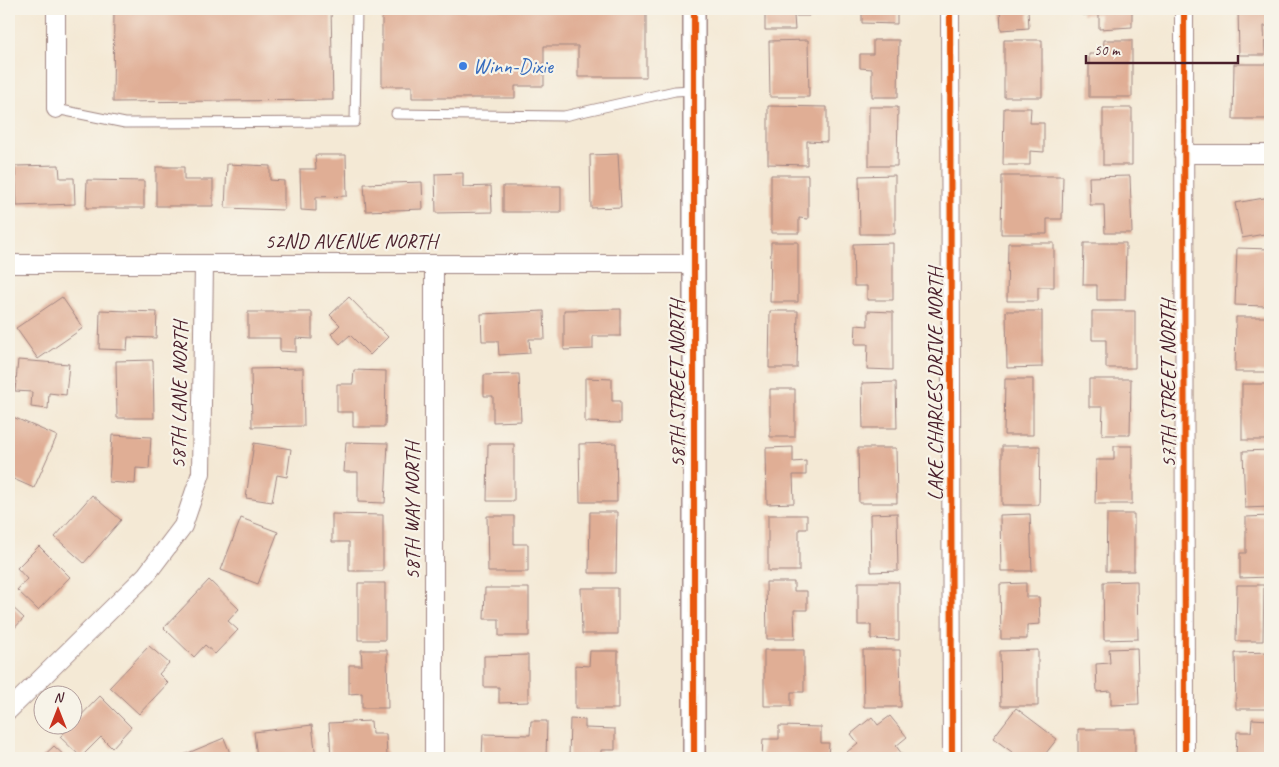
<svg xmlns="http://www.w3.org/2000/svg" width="1279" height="767" font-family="Caveat,sans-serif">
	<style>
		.building { fill: #e0ae95 }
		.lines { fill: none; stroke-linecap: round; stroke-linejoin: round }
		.service-casing { stroke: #9f8480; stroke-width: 11 }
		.minor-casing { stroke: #9f8480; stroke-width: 20 }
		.tertiary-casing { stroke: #9f8480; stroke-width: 24 }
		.service { stroke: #fff; stroke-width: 9 }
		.minor { stroke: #fff; stroke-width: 18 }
		.tertiary { stroke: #fff; stroke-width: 21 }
		.cycleway-casing { stroke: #f7f3e8; stroke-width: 9 }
		.cycleway { stroke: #e8590c; stroke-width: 6 }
		.shop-dot { fill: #3f7fe0; stroke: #f7f3e8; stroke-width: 2 }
		.labels { text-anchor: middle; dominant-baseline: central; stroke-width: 4.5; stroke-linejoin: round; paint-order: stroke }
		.shop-label { font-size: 21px; fill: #366cbe; stroke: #f7f3e8; text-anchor: start }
		.street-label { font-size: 21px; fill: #4a1f2b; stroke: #f7f3e8 }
	</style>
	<rect width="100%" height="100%" fill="#f7f3e8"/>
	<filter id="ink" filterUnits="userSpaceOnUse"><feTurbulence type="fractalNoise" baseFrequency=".02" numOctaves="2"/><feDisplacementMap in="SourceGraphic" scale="10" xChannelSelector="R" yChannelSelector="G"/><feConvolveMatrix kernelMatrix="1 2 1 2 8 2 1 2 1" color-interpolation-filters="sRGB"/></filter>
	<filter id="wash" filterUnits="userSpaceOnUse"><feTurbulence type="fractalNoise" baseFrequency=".0096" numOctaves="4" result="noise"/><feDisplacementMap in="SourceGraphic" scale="20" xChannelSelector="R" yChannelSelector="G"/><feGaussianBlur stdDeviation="1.12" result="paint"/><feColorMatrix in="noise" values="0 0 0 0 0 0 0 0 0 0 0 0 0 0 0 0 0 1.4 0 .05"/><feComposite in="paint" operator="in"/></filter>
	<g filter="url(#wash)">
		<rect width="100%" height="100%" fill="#f4e9d5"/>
		<g id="blocks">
			<path class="building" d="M114 9H331L333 100 113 102Z
				M382 9H646V77H578V46H544V86H515V98H412V86H382Z
				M765 9H809V16H794L795 30H765Z
				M862 9H897V24L862 23Z
				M1000 9H1028L1029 28 1001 30Z
				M1082 9H1132V27L1099 29V14L1082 15Z
				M1238 9H1270V26H1264L1265 55H1239Z
				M9 30H11L10 51H9Z
				M808 40 809 97H770L769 41Z
				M873 40H899L898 97H872V69L860 68V54H873Z
				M1004 40H1042V97H1004Z
				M1104 40H1132V97H1089V54H1103Z
				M1234 64H1270V119H1233Z
				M768 106 827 107V142L807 141V165L768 164Z
				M869 107H898L897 166H869Z
				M1004 108H1031L1030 123H1044V152L1030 151V165H1003Z
				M1103 108H1132V165H1103Z
				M618 154 621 207 591 208 590 155Z
				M315 155H346L347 196 316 197V211L301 210 300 169H316Z
				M227 164 270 166V180L284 181V210L225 208Z
				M59 165 60 178H74L75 204 17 206 15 166Z
				M156 167H184V180H213V206H156Z
				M463 173V187L491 186 492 212 436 213 435 174Z
				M771 175H808V219L799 218V233H771Z
				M895 175V234H860L859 176Z
				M1002 176H1063L1062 219H1047V234H1001Z
				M1130 176 1132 233H1105L1104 205H1090L1089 177Z
				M87 180 144 181V208H86Z
				M422 182 423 209 366 211 364 184Z
				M503 186H561V212H503Z
				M1270 197V233L1242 238 1235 203Z
				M771 242H798V302H770Z
				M893 243V300H867V286H854L853 244Z
				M1008 243H1054V287H1038V301H1007Z
				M1084 243H1126L1125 300H1097V285H1083Z
				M1237 248 1270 249V292H1266V306L1235 305Z
				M62 297 83 328 38 359 16 328Z
				M349 297 388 337 370 355 350 335 340 344 331 334 340 325 330 315Z
				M621 309V336H593V349L564 350V310Z
				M100 310 157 312 156 338 128 337 127 350 99 349Z
				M544 311 545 339H529L530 353 499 355 498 341H482L481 314Z
				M770 311H798L797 368H769Z
				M868 311 893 312V370L867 369 868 344H855L856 325 868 326Z
				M1006 311H1042V367L1007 368Z
				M1092 311H1135V368H1106V340H1092Z
				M248 312H312V339L296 338V352L280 351V338H248Z
				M1236 317H1270V372H1235Z
				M18 360 69 364 66 395 49 393 48 409 31 407 32 392 15 391Z
				M153 360 154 418H117L116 361Z
				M303 368 304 426 252 427 251 369Z
				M354 370 386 371 385 427H353V412H337V384H353Z
				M519 374 521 421 493 422V396H484V375Z
				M585 378 612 379V401H621V423L585 422Z
				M1005 379H1033V435H1004Z
				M1089 379H1131L1130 435H1102L1103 407H1089Z
				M896 382 897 428H863L862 383Z
				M1242 384H1270V440H1242Z
				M770 389H795V437H770Z
				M13 417 57 436 34 488 9 477V428Z
				M112 435 151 437 149 469 136 468 135 484 109 482Z
				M346 442 388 443 385 503 358 502V472H344Z
				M254 443 291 449 287 477 277 475 272 502 246 498Z
				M616 443 617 502H580L579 444Z
				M488 444H514V501H487Z
				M1002 446H1040L1039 505H1002Z
				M1114 446H1132V504H1095L1096 460H1114Z
				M793 447V462L806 461V475H793L794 503 767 504 766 448Z
				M858 448H896L897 503H859Z
				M1270 450V507L1245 508 1243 451Z
				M92 495 121 520 84 563 55 537Z
				M590 512H617L616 573H589Z
				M897 513 898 571 871 572 870 514Z
				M332 514 383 515V571H349V542H332Z
				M1030 514 1032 571H1001L1000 515Z
				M1107 514H1134V571H1106Z
				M768 515H807V529H799V571H768Z
				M487 516H514V544H528V572H488Z
				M1270 516V577L1240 578V553H1246V517Z
				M241 518 278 532 258 584 221 570Z
				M39 546 70 577 38 610 17 590 27 579 17 568Z
				M209 580 239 609 228 621 238 630 215 654 205 645 194 657 164 628Z
				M1137 581 1138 639 1104 640 1103 582Z
				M766 582H794V591H807V610H794L795 639H767Z
				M858 582H899V640L871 639V625H858Z
				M358 583H385V640H358Z
				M1026 583V597H1039L1040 624 1027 625V639H1001L1000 584Z
				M1237 585H1264L1263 641H1236Z
				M485 588H529V636H499V619H484Z
				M581 588H618V634H582Z
				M9 604 24 618 9 634Z
				M149 646 169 663 159 674 168 683 139 714 110 687Z
				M1137 648 1139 704 1111 705V691L1097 692 1096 664 1110 663 1109 649Z
				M361 650H387L388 708H362V693L349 694V665H362Z
				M764 650H804V692H791V706H764Z
				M863 650H900L901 707H864Z
				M1038 650V706H1001L1000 651Z
				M590 651H618V709H575V665L589 666Z
				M1270 652V709H1236L1235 653Z
				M528 655V702L499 703V687H484V656Z
				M100 696 131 727 112 748 101 737 81 757 60 737Z
				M1016 708 1057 739 1042 758H1020L993 738Z
				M890 716 907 737 896 746 902 754 896 758H852L847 752 858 743 851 734 872 717 878 725Z
				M570 719 585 720V728L615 729V750H601V758H569Z
				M1252 719 1270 720V758H1236L1237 732H1251Z
				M371 721 372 734H386L387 758H331L329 723Z
				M531 721H547L546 758H482L483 734 530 735Z
				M312 725 316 758H257L254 732Z
				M779 726 821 727V743H829L828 758H762L763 739H779Z
				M1078 729H1135V758L1078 757Z
				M224 738 232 758H181V756Z
				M54 746 67 758H41Z"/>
		</g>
	</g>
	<g filter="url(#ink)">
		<use href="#blocks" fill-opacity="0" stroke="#9f8480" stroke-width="1"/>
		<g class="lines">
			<defs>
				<path id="service" d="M56 109 125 123 355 122 357 9
					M396 114 564 116 675 91 693 90"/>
				<path id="minor" d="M56 9V109
					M950 9 952 758
					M1184 9 1185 758
					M1183 154H1270
					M9 264H693
					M434 264V758
					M9 710 146 575 183 526 201 473 204 264"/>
				<path id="tertiary" d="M694 9V758"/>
			</defs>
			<use href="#service" class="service-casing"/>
			<use href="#minor" class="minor-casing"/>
			<use href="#tertiary" class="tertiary-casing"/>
			<use href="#service" class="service"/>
			<use href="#minor" class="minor"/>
			<use href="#tertiary" class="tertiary"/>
			<defs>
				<path id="cycleway" d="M694 9V758
					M950 9 952 758
					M1184 9 1185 758"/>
			</defs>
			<use href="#cycleway" class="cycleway-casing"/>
			<use href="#cycleway" class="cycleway"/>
		</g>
	</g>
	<circle class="shop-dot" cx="463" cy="66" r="5"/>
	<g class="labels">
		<g class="shop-label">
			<text x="473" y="66">Winn-Dixie</text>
		</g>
		<g class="street-label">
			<text x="351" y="241">52ND AVENUE NORTH</text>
			<text transform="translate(677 384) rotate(-90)">58TH STREET NORTH</text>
			<text transform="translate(935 384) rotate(-90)">LAKE CHARLES DRIVE NORTH</text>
			<text transform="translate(1168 384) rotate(-90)">57TH STREET NORTH</text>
			<text transform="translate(179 395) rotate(-89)">58TH LANE NORTH</text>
			<text transform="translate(412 511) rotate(-90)">58TH WAY NORTH</text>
		</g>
	</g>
	<rect width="1279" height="767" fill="none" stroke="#f7f3e8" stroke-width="30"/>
	<g transform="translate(58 710)"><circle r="24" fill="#f7f3e8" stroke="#b29e9c"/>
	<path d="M0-4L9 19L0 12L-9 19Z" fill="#c8321e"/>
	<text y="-8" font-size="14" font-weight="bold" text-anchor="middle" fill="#4a1f2b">N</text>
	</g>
	<path d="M1086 55v8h152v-8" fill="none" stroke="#4a1f2b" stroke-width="2.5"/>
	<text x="1094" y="55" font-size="15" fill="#4a1f2b" stroke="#f7f3e8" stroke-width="4" paint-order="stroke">50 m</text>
</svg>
